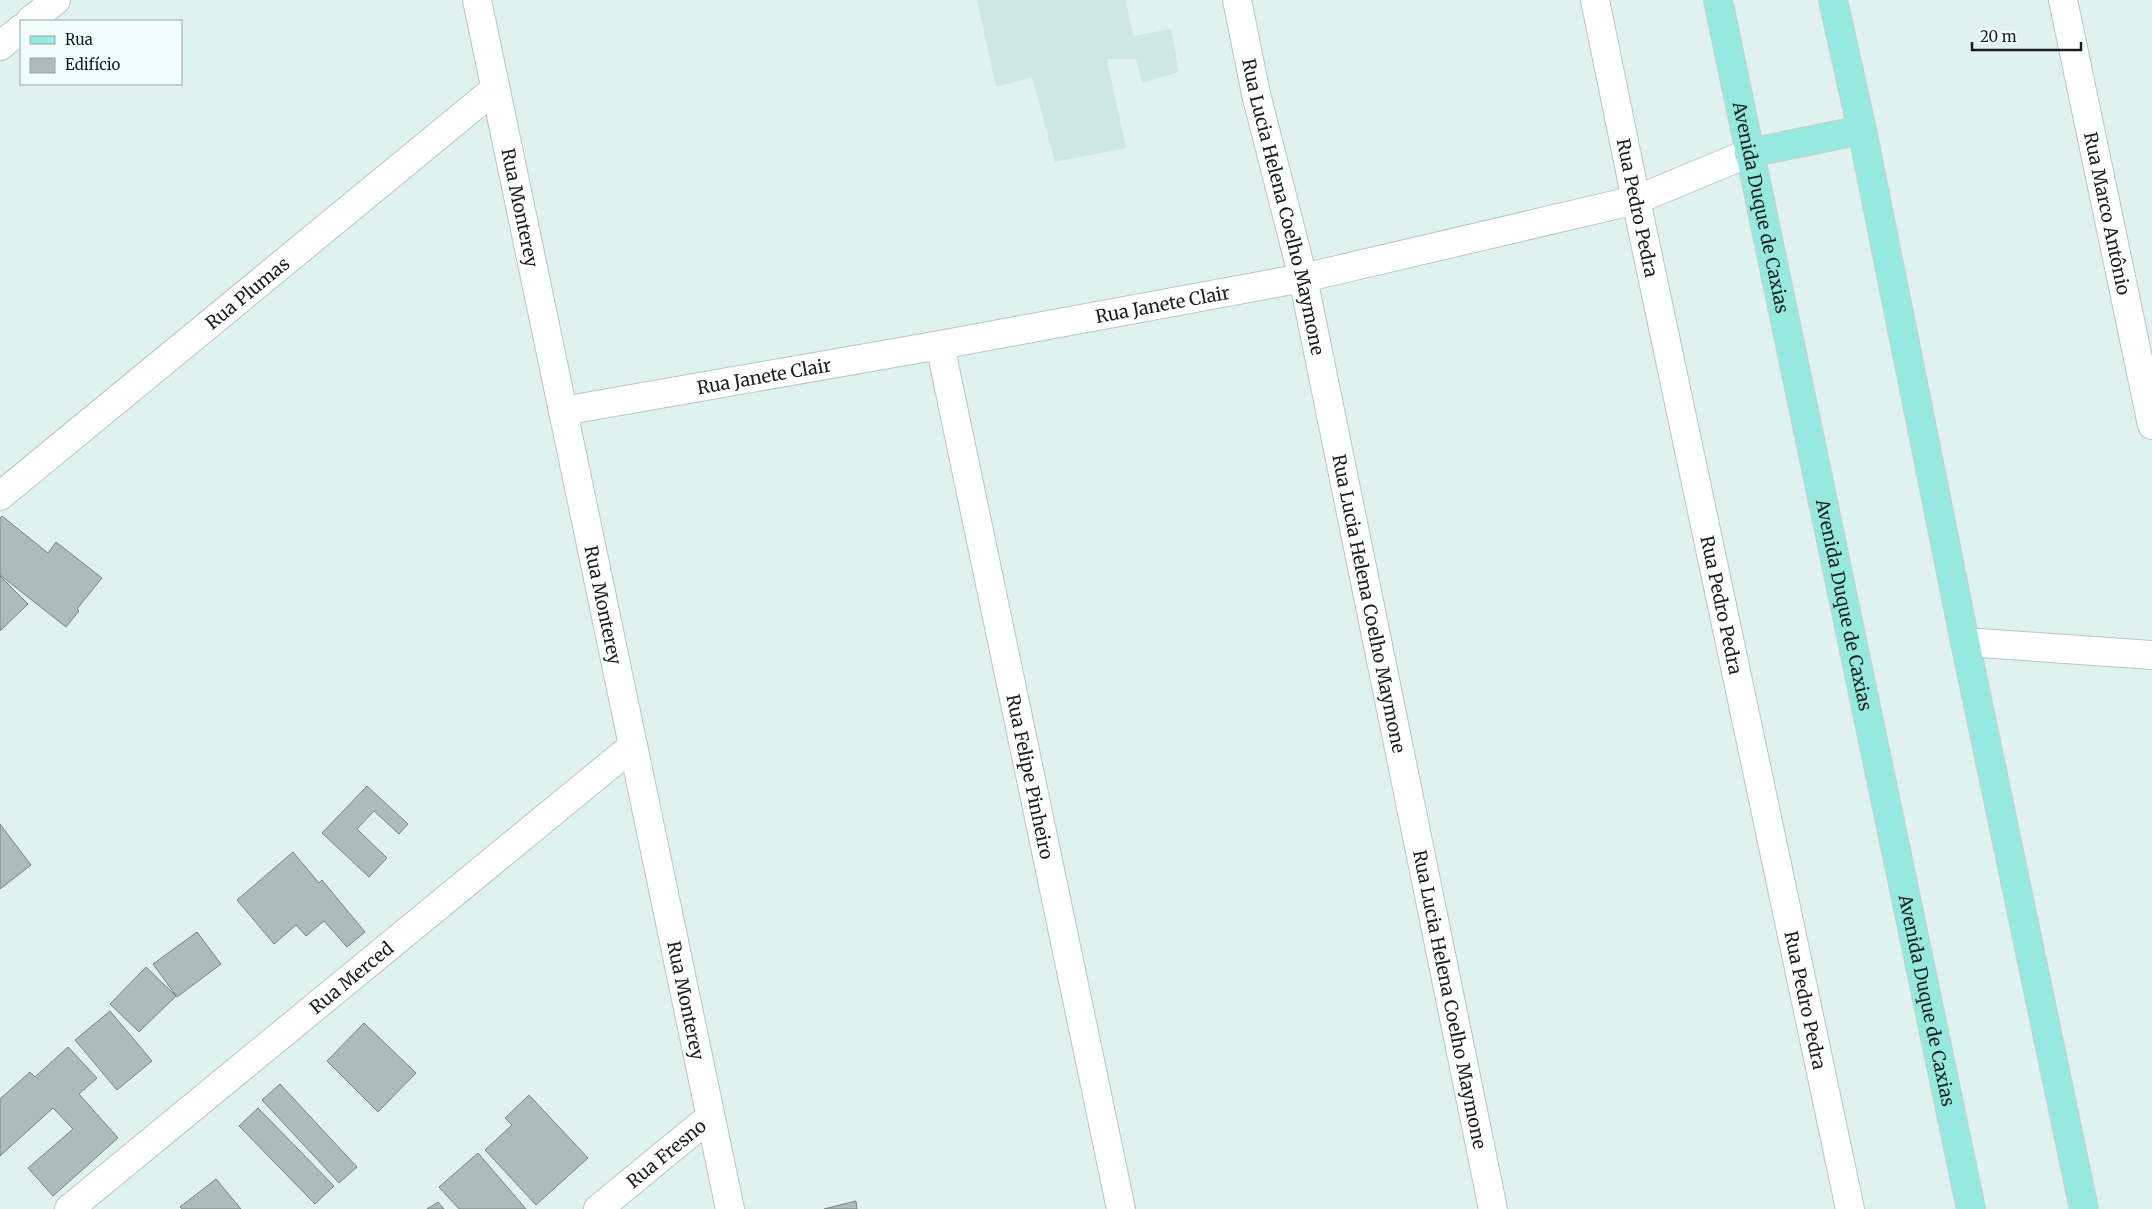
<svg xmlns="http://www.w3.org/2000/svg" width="2152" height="1209" font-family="Merriweather,serif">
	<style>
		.built { fill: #cde8e3 }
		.building { fill: #abbcb9; stroke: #758683 }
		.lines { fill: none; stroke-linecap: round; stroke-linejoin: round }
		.minor-casing { stroke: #b6c8c4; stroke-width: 30 }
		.primary-casing { stroke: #cccece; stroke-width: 30 }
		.minor { stroke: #fff; stroke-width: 28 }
		.primary { stroke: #95e9de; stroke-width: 28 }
		.labels { text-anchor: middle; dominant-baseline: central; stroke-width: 4; stroke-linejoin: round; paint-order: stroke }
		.street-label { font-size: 18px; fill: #191f1e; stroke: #f0fefb }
	</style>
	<rect width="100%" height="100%" fill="#e0f2ee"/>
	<path class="built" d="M977 0H1129L1126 1 1133 36 1171 29 1179 72 1142 83 1136 59H1107L1126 148 1055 162 1032 77 996 87Z"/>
	<path class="building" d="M2 516 48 553 56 542 102 578 77 609 79 611 66 627 0 575V518Z
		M0 576 28 604 0 631Z
		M367 786 408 824 399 834 374 811 357 829 387 858 369 877 322 833Z
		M0 824 31 865 0 889Z
		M293 852 319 883 322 880 365 932 347 947 324 921 306 936 296 925 274 944 237 900Z
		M197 932 221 964 177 997 153 964Z
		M146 967 176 996 139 1032 110 1004Z
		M110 1011 152 1061 117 1090 75 1040Z
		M364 1023 416 1073 378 1112 327 1061Z
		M68 1047 97 1078 79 1094 118 1138 53 1196 28 1168 73 1129 53 1108 0 1156V1099L30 1072 35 1077Z
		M280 1084 357 1167 339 1183 262 1100Z
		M529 1095 588 1158 536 1205 485 1150 512 1125 505 1118Z
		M258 1108 334 1186 315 1204 239 1126Z
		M478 1153 526 1209H459L439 1187Z
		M216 1179 241 1209H182L180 1207Z
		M856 1201 857 1209H824Z
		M438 1202 444 1209H427Z"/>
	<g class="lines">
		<defs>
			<g id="minor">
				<path id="s1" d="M477 0 730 1209"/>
				<path id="s2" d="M1237 0 1256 94 1303 278 1493 1209"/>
				<path id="s3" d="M1595 0 1636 200 1850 1209"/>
				<path id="s4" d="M2063 0 2152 425"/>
				<path d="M30 21 56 0"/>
				<path d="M0 46 21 29"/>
				<path id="s5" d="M940 345 1121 1209"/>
				<path id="s6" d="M563 411 940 345 1303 278 1636 200 1749 153"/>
				<path id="s7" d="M0 496 495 89"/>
				<path d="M1965 642 2152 655"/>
				<path id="s8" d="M69 1209 633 746"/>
				<path id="s9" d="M598 1209 710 1117"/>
			</g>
			<g id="primary">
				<path id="s10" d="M1718 0 1971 1209"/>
				<path d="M1833 0 1862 130 1965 642 2084 1209"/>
				<path d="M1749 153 1862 130"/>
			</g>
		</defs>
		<use href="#minor" class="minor-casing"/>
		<use href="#primary" class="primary-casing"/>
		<use href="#minor" class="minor"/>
		<use href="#primary" class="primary"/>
	</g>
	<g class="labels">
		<g class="street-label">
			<text stroke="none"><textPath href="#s1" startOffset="212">Rua Monterey</textPath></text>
			<text stroke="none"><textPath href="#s2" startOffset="212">Rua Lucia Helena Coelho Maymone</textPath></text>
			<text stroke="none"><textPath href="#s3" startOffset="212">Rua Pedro Pedra</textPath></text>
			<text stroke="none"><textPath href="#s10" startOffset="212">Avenida Duque de Caxias</textPath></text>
			<text stroke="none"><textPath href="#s4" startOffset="218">Rua Marco Antônio</textPath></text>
			<text stroke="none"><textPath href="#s7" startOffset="320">Rua Plumas</textPath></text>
			<text stroke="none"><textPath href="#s6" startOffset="609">Rua Janete Clair</textPath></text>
			<text stroke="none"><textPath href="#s6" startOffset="204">Rua Janete Clair</textPath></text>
			<text stroke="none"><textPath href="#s2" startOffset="618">Rua Lucia Helena Coelho Maymone</textPath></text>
			<text stroke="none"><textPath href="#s1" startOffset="618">Rua Monterey</textPath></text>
			<text stroke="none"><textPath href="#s3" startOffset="618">Rua Pedro Pedra</textPath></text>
			<text stroke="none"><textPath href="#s10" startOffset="618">Avenida Duque de Caxias</textPath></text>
			<text stroke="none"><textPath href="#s5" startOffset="441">Rua Felipe Pinheiro</textPath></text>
			<text stroke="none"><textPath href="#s8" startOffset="365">Rua Merced</textPath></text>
			<text stroke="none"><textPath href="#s2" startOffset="1022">Rua Lucia Helena Coelho Maymone</textPath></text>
			<text stroke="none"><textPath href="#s1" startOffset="1022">Rua Monterey</textPath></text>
			<text stroke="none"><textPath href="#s3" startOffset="1022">Rua Pedro Pedra</textPath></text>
			<text stroke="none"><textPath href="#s10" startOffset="1022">Avenida Duque de Caxias</textPath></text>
			<text stroke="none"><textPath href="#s9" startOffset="88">Rua Fresno</textPath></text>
		</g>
	</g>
	<rect x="20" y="20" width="162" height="65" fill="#f0fefb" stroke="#9aa5a3"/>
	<rect x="30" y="36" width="25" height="8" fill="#95e9de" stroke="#9aa5a3"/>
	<text x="65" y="45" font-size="15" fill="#191f1e">Rua</text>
	<rect x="30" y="58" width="25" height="15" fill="#abbcb9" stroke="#9aa5a3"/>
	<text x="65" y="70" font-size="15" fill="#191f1e">Edifício</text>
	<path d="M1972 42v8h109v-8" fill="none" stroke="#191f1e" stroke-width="2.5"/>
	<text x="1980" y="42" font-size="15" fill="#191f1e" stroke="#f0fefb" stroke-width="4" paint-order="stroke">20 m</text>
</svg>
